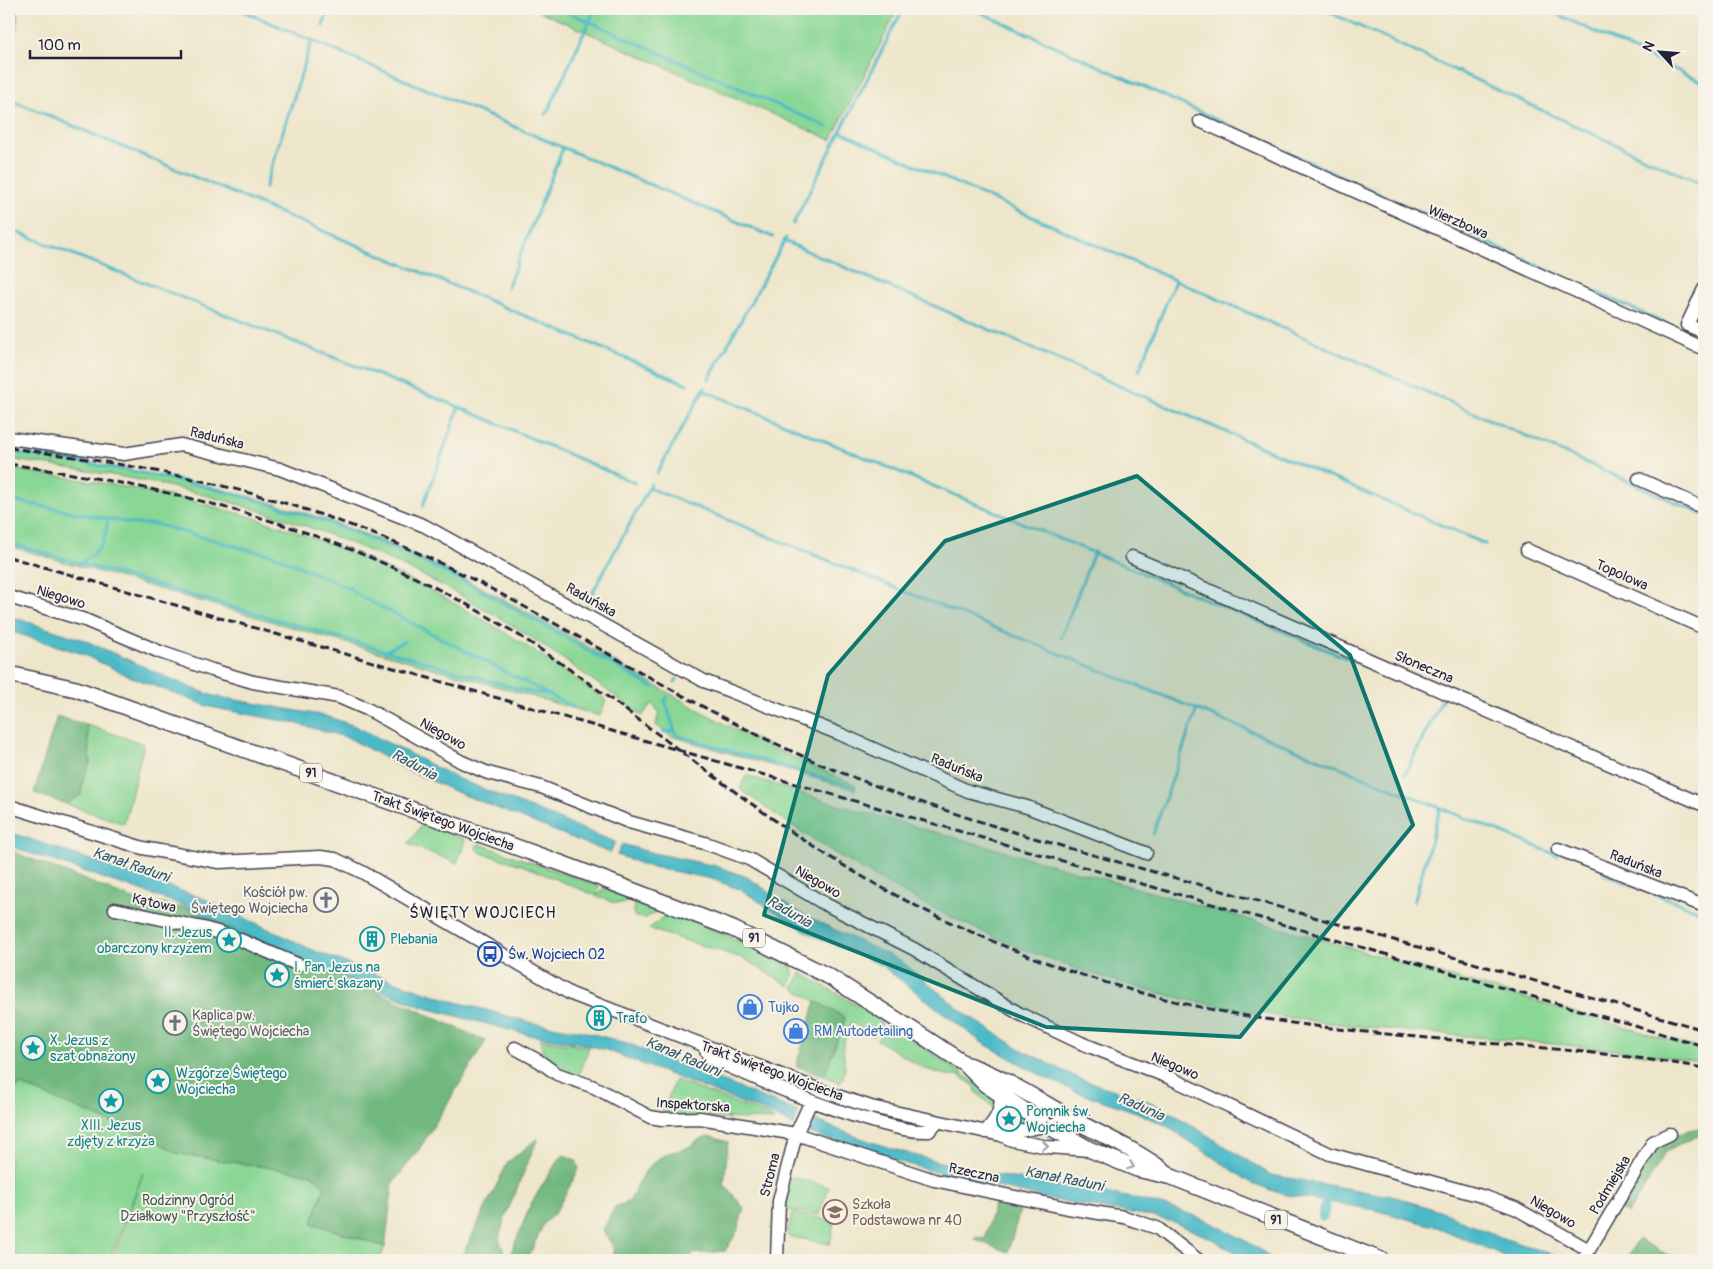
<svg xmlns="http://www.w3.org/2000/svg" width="1713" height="1269" font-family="Pangolin,sans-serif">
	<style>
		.green { fill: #8ad795; stroke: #567c68 }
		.forest { fill: #6fb87e; stroke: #486d5c }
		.water { fill: #4cbac7; stroke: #376e81 }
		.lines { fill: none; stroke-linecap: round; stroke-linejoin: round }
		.stream { stroke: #4cbac7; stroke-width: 3 }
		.canal { stroke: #4cbac7; stroke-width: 10 }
		.minor-casing { stroke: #413f50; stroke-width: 15 }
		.major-casing { stroke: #413f50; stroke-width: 18 }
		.minor { stroke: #fff; stroke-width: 12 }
		.major { stroke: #fff; stroke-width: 15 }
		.rail { stroke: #22223b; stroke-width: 3; stroke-dasharray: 8 4; stroke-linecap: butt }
		.oneway { stroke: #9c9ca7 }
		.marked { fill: #0f766e; fill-opacity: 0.2; stroke: #0f766e; stroke-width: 4; stroke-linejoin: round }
		.labels { text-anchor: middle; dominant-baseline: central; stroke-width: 4; stroke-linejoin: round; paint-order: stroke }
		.shield { fill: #f7f3e8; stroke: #62616f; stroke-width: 1 }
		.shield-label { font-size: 12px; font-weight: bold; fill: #22223b }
		.street-label { font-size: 14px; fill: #22223b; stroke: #f7f3e8 }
		.worship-label { font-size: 14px; fill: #5b616d; stroke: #f7f3e8; text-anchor: end }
		.culture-label { font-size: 14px; fill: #0d838f; stroke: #f7f3e8; text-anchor: start }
		.transit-label { font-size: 14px; fill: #164399; stroke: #f7f3e8; text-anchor: start }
		.shop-label { font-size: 14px; fill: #366cbe; stroke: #f7f3e8; text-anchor: start }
		.park-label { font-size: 14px; fill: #415856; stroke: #f7f3e8 }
		.education-label { font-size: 14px; fill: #785e54; stroke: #f7f3e8; text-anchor: start }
		.water-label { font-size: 15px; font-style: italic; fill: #31576c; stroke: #f7f3e8 }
		.quarter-label { font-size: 16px; letter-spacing: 1px; fill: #22223b; stroke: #f7f3e8 }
	</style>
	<rect width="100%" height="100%" fill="#f7f3e8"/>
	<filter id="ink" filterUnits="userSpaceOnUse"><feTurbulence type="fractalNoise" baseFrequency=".02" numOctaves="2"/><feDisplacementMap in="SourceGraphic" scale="10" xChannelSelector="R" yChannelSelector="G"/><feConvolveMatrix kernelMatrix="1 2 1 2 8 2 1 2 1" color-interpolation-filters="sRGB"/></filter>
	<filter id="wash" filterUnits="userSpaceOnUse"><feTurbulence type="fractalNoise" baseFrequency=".0096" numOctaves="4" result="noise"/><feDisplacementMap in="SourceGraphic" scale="20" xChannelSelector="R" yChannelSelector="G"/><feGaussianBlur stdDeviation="1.12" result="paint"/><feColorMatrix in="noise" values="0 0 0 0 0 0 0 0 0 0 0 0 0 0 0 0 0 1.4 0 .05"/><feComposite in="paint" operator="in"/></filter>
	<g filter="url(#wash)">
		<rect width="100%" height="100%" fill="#eee6ca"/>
		<path class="green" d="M534 9H898L831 140Z
			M9 452C150 470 283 495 414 555 510 598 599 654 690 705 743 735 799 761 856 785L855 790 671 736 656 725 659 712 652 703 642 716C594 681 546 645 495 615 398 557 291 515 180 489 124 475 66 468 9 459Z
			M9 469C96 481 183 495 267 522 390 561 502 625 606 700L600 716 9 546Z
			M87 725 144 744 124 824 66 804 81 795 83 780 90 763Z
			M746 775 841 806 1341 945 1704 1050V1063C1553 1037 1398 1037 1246 1011 1056 979 895 902 740 789Z
			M423 823 464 839 465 843 457 863 408 844Z
			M479 844 599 886 597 893 599 894 604 888 626 896 627 901 624 903H614L519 864 481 853 475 847Z
			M640 901 657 909 655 913 645 918 635 917 633 912 634 905Z
			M669 912 712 929 791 965 794 975 789 986 745 959 649 929Z
			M801 973 881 1019V1025L874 1037 851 1022 843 1045 845 1070 841 1083 824 1076 845 1018 793 988Z
			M887 1026 895 1028 986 1090 994 1099 995 1109 976 1092 975 1086 957 1075 951 1076 925 1069 877 1040Z
			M540 1039 589 1047 578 1076 545 1061Z
			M675 1080 770 1116 775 1120 661 1116Z
			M21 1085 156 1141 179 1154 311 1174 325 1186 312 1223 385 1247 379 1260H112L143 1173 109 1260H9V1091Z
			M1005 1106 1030 1122 1007 1126 998 1125Z
			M792 1177 829 1187 819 1215 787 1210 786 1202Z
			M792 1213 834 1221 830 1244 787 1236Z"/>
		<path class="forest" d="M57 716 87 725 90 763 83 780 81 795 66 804 34 793Z
			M9 850 133 899 196 910 486 1041 420 1148 393 1183 385 1247 312 1223 325 1186 311 1174 179 1154 156 1141 21 1085 9 1087Z
			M816 1001 845 1018 824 1076 796 1066Z
			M1704 1127V1135L1695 1137 1666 1152 1628 1214 1619 1208C1642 1171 1655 1134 1704 1127Z
			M708 1136 728 1142 724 1184 744 1208 737 1232 725 1251 692 1254 690 1260H611L615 1250 603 1230 615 1207 630 1201C638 1181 647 1162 669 1153 673 1151 679 1151 684 1149 693 1146 695 1140 708 1136Z
			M538 1138 506 1215 499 1238 505 1255H510L532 1202 558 1160 564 1155 576 1160 579 1169 555 1213 544 1223 527 1260H460L508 1162Z
			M995 1200 1021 1207 1008 1252 975 1240 977 1237 985 1239Z
			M1638 1239 1677 1260H1626Z"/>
		<path class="water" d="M9 616 84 640 189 687 214 696 326 716 355 726 459 779 615 842 610 853 454 791 401 767 349 738 294 723 210 707 131 677 80 653 9 631Z
			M9 832 205 899 315 951 396 982 453 1001 533 1023 582 1031 627 1043 799 1112 793 1125 771 1114 606 1050 579 1043 529 1035 422 1007 308 963 182 905 9 846Z
			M622 844 653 853 716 866 747 877 802 914 901 961 967 1015 1022 1050 1080 1079 1143 1099 1172 1113 1271 1175 1396 1197 1442 1212 1503 1238 1569 1260H1514L1437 1227 1375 1210 1281 1194 1250 1182 1165 1125 1136 1112 1074 1091 1044 1077 981 1042 881 965 810 934 741 890 712 879 647 866 617 855Z
			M814 1119C872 1146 939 1163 1002 1176 1062 1188 1124 1192 1181 1211 1214 1222 1247 1240 1275 1260H1249L1210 1238 1173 1222 1149 1216 1054 1200 949 1176 855 1149 808 1132Z"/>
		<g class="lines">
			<path class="stream" d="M238 9 773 237
				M561 9 827 127
				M973 9 1704 341
				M1322 9 1704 185
				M1546 9 1704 83
				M323 26 328 9
				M9 74 18 9
				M9 99 687 384
				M546 115 595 9
				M841 132 1704 515
				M265 188 312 40
				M793 224 903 9
				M9 229 459 407 635 483
				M784 241 1485 544
				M507 288 563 148
				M1139 371 1175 281
				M709 379 786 238
				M703 390 1423 690
				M14 430 15 423
				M9 452C136 468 262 493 381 543 476 582 564 638 654 688
				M657 473 705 387
				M649 488 1557 855
				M9 500 135 524H155L253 551 271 554 351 589 356 594 573 707
				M423 506 459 407
				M9 543 530 692 545 694
				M80 563C101 553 105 541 108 519
				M587 603 651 484
				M1061 638 1094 552
				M385 651 404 641
				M675 682 677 679
				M667 697 665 700 676 735 854 787
				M663 732 675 731
				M1405 774 1443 698
				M1153 834 1197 709
				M1604 874 1704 913
				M1414 902 1440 808"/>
			<path class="canal" d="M1323 1216 1328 1192"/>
		</g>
	</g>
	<g filter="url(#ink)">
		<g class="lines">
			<defs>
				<path id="minor" d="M1200 121 1704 349
					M1704 289 1687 325 1704 332
					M9 438 124 454 181 445 280 469 425 526 704 681 840 734 968 791 1027 807 1146 853
					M1639 479 1704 508
					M1527 550 1704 628
					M1132 557 1704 805
					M9 597 85 620 160 652 212 670 253 682 339 697 369 710 462 762 488 773 541 787 629 822 708 844 749 859 825 904 914 949 1020 1014 1081 1043 1168 1077 1330 1154 1485 1197 1515 1208 1589 1250
					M9 806 143 848 219 862 320 857 335 859 362 872 571 994 825 1092 871 1107 1001 1135 1012 1140 1048 1147 1089 1150
					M1558 849 1704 906
					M115 909 203 928 231 936 299 965
					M704 1046 708 1055 714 1060C766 1083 818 1106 872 1121 891 1126 909 1132 929 1131L936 1123
					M515 1048 539 1061 557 1074 594 1087 650 1117 662 1119 700 1118 796 1134 934 1180 1068 1208 1124 1217 1157 1228 1198 1260
					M985 1132C997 1119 1001 1111 1001 1094
					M1001 1135 1073 1120
					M777 1260 779 1201 796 1134 811 1101
					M1583 1260 1653 1142 1670 1134"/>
				<path id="major" d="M9 674 76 689 566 865 733 929 830 977 927 1039 965 1064 985 1084 1046 1125 1091 1150 1137 1169 1172 1177 1381 1260
					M968 1065C1006 1078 1039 1101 1074 1120 1106 1137 1138 1151 1167 1173"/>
			</defs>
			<use href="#minor" class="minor-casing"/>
			<use href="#major" class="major-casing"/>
			<use href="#minor" class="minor"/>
			<use href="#major" class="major"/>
			<path class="rail" d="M9 448C166 468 300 496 444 565 580 631 704 718 845 774 968 823 1098 856 1226 892 1385 937 1545 984 1704 1030
				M9 464C195 491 359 534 520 636 613 696 698 768 789 830 847 870 909 905 974 933 1061 972 1153 1000 1247 1016 1398 1042 1553 1042 1704 1068
				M9 557 1704 1046"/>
		</g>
		<defs><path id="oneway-chevron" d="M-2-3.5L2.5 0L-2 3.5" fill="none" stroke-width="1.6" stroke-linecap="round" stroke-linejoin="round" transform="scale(1.25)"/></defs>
		<g class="oneway">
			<use href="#oneway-chevron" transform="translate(1045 1146) rotate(9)"/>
			<use href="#oneway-chevron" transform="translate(1131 1166) rotate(21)"/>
		</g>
	</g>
	<path class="marked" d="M1137 476 1350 655 1413 825 1240 1037 1046 1027 764 915 828 675 945 541Z"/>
	<defs>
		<symbol id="church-ring" viewBox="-11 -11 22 22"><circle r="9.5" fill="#f7f3e8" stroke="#6b7280" stroke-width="1.5"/><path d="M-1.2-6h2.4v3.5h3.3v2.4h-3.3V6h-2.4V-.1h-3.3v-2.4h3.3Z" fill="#6b7280"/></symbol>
		<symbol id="building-ring" viewBox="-11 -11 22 22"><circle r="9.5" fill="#f7f3e8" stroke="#0f9aa8" stroke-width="1.5"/><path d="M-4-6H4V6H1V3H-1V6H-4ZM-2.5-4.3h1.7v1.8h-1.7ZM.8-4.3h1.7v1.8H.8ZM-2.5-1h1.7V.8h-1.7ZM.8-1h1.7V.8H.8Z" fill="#0f9aa8"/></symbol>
		<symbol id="sight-ring" viewBox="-11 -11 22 22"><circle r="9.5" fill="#f7f3e8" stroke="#0f9aa8" stroke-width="1.5"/><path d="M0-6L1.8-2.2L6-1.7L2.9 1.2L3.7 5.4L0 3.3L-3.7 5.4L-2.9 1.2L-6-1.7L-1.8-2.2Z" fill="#0f9aa8"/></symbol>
		<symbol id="bus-ring" viewBox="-11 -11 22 22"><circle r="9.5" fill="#f7f3e8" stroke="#1a4fb4" stroke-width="1.5"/><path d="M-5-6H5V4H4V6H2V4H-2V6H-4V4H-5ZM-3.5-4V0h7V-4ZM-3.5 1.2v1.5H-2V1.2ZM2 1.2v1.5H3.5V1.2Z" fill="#1a4fb4"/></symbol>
		<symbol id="shop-ring" viewBox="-11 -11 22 22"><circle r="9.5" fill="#f7f3e8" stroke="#3f7fe0" stroke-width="1.5"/><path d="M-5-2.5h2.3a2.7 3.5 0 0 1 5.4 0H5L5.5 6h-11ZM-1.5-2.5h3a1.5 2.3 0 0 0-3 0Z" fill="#3f7fe0"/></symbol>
		<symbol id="school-ring" viewBox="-11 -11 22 22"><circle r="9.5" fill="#f7f3e8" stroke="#8d6e63" stroke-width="1.5"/><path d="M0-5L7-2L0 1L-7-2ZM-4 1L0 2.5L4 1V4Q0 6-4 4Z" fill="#8d6e63"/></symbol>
	</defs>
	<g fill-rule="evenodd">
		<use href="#church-ring" x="312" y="886" width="28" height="28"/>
		<use href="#building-ring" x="358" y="925" width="28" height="28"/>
		<use href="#sight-ring" x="215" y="926" width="28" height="28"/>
		<use href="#bus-ring" x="476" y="940" width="28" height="28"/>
		<use href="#sight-ring" x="263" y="961" width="28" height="28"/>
		<use href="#shop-ring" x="736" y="993" width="28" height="28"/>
		<use href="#building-ring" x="585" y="1004" width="28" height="28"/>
		<use href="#church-ring" x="161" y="1009" width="28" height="28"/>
		<use href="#shop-ring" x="782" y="1017" width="28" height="28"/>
		<use href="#sight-ring" x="19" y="1034" width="28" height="28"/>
		<use href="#sight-ring" x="144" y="1067" width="28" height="28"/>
		<use href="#sight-ring" x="97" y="1087" width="28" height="28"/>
		<use href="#sight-ring" x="995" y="1105" width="28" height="28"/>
		<use href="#school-ring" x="821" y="1198" width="28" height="28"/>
	</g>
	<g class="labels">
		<g class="shield">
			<rect x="300" y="763.5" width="22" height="19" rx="4"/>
			<rect x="743" y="928.5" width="22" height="19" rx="4"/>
			<rect x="1265" y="1210.5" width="22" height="19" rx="4"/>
		</g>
		<g class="shield-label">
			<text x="311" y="773">91</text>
			<text x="754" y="938">91</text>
			<text x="1276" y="1220">91</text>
		</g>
		<g class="street-label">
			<text transform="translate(1458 222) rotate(24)">Wierzbowa</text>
			<text transform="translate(217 438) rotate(14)">Raduńska</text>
			<text transform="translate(1622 575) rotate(24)">Topolowa</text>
			<text transform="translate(61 597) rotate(17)">Niegowo</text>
			<text transform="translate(591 600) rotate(29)">Raduńska</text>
			<text transform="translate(1424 667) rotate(23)">Słoneczna</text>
			<text transform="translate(443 734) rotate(29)">Niegowo</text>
			<text transform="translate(957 768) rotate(22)">Raduńska</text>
			<text transform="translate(443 821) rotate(20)">Trakt Świętego Wojciecha</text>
			<text transform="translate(1636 864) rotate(21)">Raduńska</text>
			<text transform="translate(818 882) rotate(30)">Niegowo</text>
			<text transform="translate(154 903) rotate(13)">Kątowa</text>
			<text transform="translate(1175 1066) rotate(23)">Niegowo</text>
			<text transform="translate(772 1071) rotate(20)">Trakt Świętego Wojciecha</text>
			<text transform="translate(693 1105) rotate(4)">Inspektorska</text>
			<text transform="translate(974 1173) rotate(12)">Rzeczna</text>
			<text transform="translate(770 1175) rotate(-76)">Stroma</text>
			<text transform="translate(1610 1185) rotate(-59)">Podmiejska</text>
			<text transform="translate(1553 1212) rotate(30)">Niegowo</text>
		</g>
		<g class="worship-label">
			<text x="308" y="892">Kościół pw.<tspan x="308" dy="16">Świętego Wojciecha</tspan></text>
			<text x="192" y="1015" text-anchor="start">Kaplica pw.<tspan x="192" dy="16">Świętego Wojciecha</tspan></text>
		</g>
		<g class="culture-label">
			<text x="212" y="932" text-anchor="end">II. Jezus<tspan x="212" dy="16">obarczony krzyżem</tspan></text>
			<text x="390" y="939">Plebania</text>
			<text x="294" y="967">I. Pan Jezus na<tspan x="294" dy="16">śmierć skazany</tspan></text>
			<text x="616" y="1018">Trafo</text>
			<text x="50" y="1040">X. Jezus z<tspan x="50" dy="16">szat obnażony</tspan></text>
			<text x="176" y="1073">Wzgórze Świętego<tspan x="176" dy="16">Wojciecha</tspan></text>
			<text x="1026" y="1111">Pomnik św.<tspan x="1026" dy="16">Wojciecha</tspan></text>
			<text x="111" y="1125" text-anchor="middle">XIII. Jezus<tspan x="111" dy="16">zdjęty z krzyża</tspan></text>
		</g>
		<g class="transit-label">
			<text x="508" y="954">Św. Wojciech 02</text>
		</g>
		<g class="shop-label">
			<text x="768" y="1007">Tujko</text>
			<text x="814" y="1031">RM Autodetailing</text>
		</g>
		<g class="park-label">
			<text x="188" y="1200">Rodzinny Ogród<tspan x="188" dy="16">Działkowy "Przyszłość"</tspan></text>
		</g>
		<g class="education-label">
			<text x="852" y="1204">Szkoła<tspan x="852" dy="16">Podstawowa nr 40</tspan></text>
		</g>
		<g class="water-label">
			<text transform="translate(414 765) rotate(28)">Radunia</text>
			<text transform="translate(131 865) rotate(19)">Kanał Raduni</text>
			<text transform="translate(789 912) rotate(30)">Radunia</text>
			<text transform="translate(683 1057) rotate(23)">Kanał Raduni</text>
			<text transform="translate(1141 1107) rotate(24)">Radunia</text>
			<text transform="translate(1064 1179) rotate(11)">Kanał Raduni</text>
		</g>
		<g class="quarter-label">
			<text x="483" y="913">ŚWIĘTY WOJCIECH</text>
		</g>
	</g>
	<rect width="1713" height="1269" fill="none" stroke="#f7f3e8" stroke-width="30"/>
	<g transform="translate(1660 52) rotate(296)" stroke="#f7f3e8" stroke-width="4" paint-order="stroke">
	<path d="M0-4L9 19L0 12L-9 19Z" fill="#22223b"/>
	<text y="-8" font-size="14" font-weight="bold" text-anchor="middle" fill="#22223b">N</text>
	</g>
	<path d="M30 50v8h151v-8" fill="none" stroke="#22223b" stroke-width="2.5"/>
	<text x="38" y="50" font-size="15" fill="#22223b" stroke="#f7f3e8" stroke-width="4" paint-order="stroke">100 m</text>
</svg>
